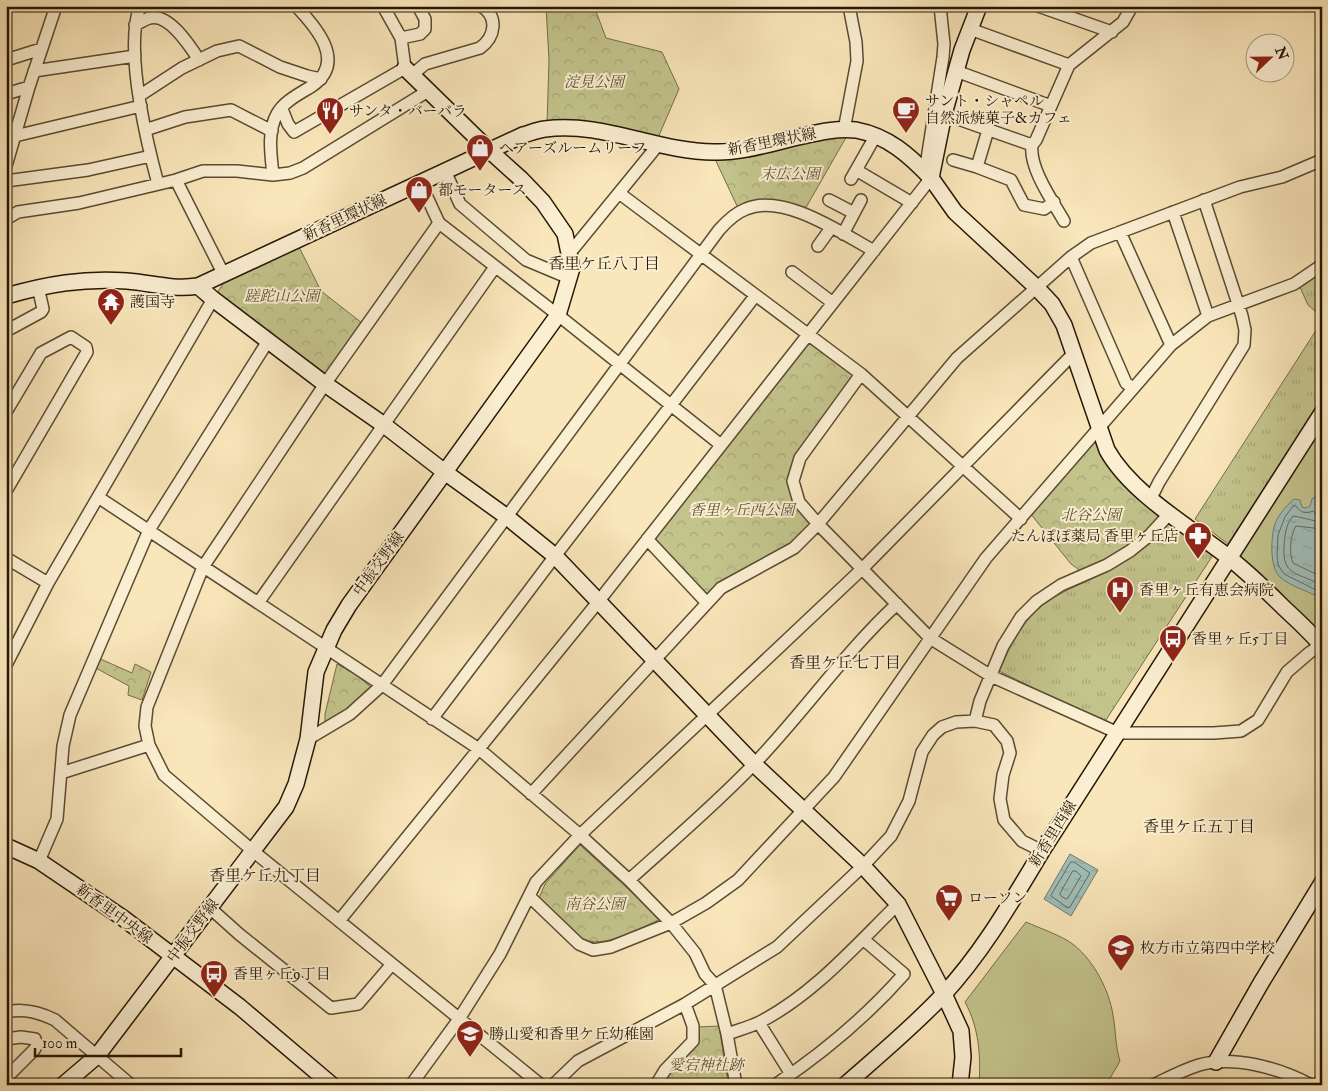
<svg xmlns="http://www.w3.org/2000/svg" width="1328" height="1091" font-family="'IM FELL Double Pica','Noto Serif JP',serif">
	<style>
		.grass { fill: url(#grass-tufts); stroke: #746d48 }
		.forest { fill: url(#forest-crowns); stroke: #746d48 }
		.garden { fill: #c3c38c; stroke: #746d48 }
		.water { fill: url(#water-ripples); stroke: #6f7b70 }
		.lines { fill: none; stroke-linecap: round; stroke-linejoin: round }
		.shore { stroke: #626a5e; stroke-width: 1 }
		.street-casing { stroke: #5a4b32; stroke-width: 14 }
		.secondary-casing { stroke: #251704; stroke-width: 18 }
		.street { stroke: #fbefd2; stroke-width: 11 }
		.secondary { stroke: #fbefd2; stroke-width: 15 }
		.labels { text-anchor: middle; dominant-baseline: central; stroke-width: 4; stroke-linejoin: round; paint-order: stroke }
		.park-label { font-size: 15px; font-style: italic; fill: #5c5334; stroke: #fbefd2 }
		.poi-label { font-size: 15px; fill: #251704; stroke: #fbefd2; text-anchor: start }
		.street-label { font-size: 15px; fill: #251704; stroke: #fbefd2 }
		.neighbourhood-label { font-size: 16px; fill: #251704; stroke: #fbefd2 }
	</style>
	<defs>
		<pattern id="grass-tufts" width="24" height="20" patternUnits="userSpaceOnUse" patternTransform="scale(1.25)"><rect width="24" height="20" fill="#c3c38c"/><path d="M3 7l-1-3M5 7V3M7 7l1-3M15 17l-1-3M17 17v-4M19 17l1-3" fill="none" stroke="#a7a777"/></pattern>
		<pattern id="forest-crowns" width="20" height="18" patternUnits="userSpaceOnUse" patternTransform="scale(1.25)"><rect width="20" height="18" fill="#c3c38c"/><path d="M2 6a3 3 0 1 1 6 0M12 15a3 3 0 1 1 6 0" fill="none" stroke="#a7a777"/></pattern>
		<pattern id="water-ripples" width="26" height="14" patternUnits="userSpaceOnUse" patternTransform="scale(1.25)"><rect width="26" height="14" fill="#a0beb8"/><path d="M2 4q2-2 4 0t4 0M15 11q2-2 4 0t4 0" fill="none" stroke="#8aa39d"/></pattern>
	</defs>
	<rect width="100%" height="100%" fill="#f9e6ba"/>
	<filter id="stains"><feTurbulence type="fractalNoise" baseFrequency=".004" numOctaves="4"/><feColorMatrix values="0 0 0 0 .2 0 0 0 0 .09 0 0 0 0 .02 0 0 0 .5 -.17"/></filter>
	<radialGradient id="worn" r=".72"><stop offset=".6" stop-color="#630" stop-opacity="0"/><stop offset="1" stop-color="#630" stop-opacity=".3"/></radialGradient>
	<path class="grass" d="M1322 270V317L1308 305 1299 285Z
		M1322 321V397L1228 544 1195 519Z
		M1169 524H1172L1213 555 1104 723 999 671C1009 649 1019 627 1037 610 1055 593 1081 585 1101 574 1127 561 1149 544 1169 524Z"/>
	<path class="forest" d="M546 6H594L606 38 662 52 679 89 657 140 547 125 549 60Z
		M848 134 804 211 738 208 714 157Z
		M299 247 321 291 362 323 326 374 217 293 225 281Z
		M808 340 856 376 789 474 814 524 792 543 719 584 708 595 656 541V536Z
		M1097 432 1165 513 1129 549 1082 572 1071 564 1030 513Z
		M96 657 132 673 135 664 151 672 142 700 128 695 129 686 92 666Z
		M337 664 355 674 372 688 335 720 329 723 325 721V714Z
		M580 845 661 919C641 927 602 951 581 938 569 930 551 909 539 898L545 884Z
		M719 1026 727 1076 730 1085H660L698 1027Z"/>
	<path class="garden" d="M1322 413V644L1229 558Z
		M1026 922C1039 928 1063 936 1074 945 1094 961 1109 990 1113 1015 1116 1031 1115 1045 1120 1061L1109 1080 1096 1085H979C981 1056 979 1028 965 1002Z"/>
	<path class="water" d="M1315 497 1319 498V508L1322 518V599C1309 591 1291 587 1280 577 1269 567 1271 536 1275 524 1279 514 1286 506 1294 499L1300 500 1302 507 1306 508 1310 506 1312 499Z
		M1070 854 1098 870 1071 916 1044 899Z"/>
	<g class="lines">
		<path class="shore" d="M1322 516 1317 515 1313 511C1305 514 1301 513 1296 506H1293L1285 517 1278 535 1277 555 1278 565 1284 574 1322 593
			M1322 522C1312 521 1302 517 1293 516 1285 526 1285 535 1284 547 1282 578 1301 572 1322 586
			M1322 529 1296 526C1290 535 1289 554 1293 563L1322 577
			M1071 862H1074L1090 873 1070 907 1068 908 1051 896Z
			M1073 871H1076L1081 876 1068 898 1066 899 1061 896 1060 894Z"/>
		<defs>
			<path id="street" d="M140 6C124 50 146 139 158 184
				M1038 6 1112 32
				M135 25C140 23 145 19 150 18 169 13 190 46 199 60
				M970 29 1069 65
				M401 38 420 34 425 29V19L418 6
				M6 60 41 49
				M34 71 135 56
				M956 71 1051 106
				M412 75 425 64 480 48C495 37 499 17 481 6
				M6 94 29 87
				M139 96 182 68 217 51 239 46 280 67 307 76 321 79
				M282 109 288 124 294 132 405 68 401 38 383 6
				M944 114 1032 145 1036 140 1069 65 1123 22 1132 6
				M145 130 185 117 231 110 272 131
				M844 130 857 61 856 42 849 6
				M15 136 141 106
				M1032 145C1029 168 1052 200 1064 221
				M953 160 977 167 1011 180 1024 205 1044 209 1054 202
				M6 166 29 87 56 6
				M977 167 988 130
				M856 170 912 203
				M445 171 460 204 526 260 569 278
				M925 172 943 57 944 44 940 6
				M273 175C271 155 267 132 277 114 284 101 301 93 312 86 347 62 316 27 296 6
				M851 179 876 135
				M176 180 224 275
				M6 181 88 170 151 156
				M420 182 439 223 558 315 721 445
				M619 193 861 374 800 458 793 481 799 502 818 524 930 638 991 676 1118 733H1214L1241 731 1258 720 1287 672 1309 653 1322 644
				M829 200 854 213
				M1173 212 1208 316
				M6 219 18 212 79 203 176 180 203 171H237L273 175 290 173 303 168 428 91
				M439 223 325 384 203 567 147 707 145 726 149 745 164 775 253 851 541 1085
				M1120 232 1171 345
				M843 234 861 200
				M818 246 831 228
				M569 254 658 145
				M1071 257 1126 383 1133 388
				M792 272 833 303
				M6 331 41 312 43 309 38 287
				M861 374 1021 519
				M6 412 41 353 71 337 86 347 87 352 6 491
				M98 497 479 749 580 835 629 880 671 923 695 953 705 974 715 985 727 1034 736 1085
				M1151 498 1159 482 1244 345 1245 330 1242 316 1204 200
				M647 539 707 603
				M6 558 48 583
				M258 603 495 267
				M6 665 48 583 213 299
				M432 719 555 556 755 296
				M975 721 980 701 1003 646 1021 617 1037 601 1061 585 1107 565 1130 551 1150 535 1170 513
				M308 739 350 714 382 685 719 230C727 221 735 213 746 209 784 193 841 233 874 251
				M61 773 149 745
				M531 794 721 588 794 548 818 524 957 358 1071 257 1091 243 1240 187 1282 177 1322 160
				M39 861 57 819 63 746 70 715 149 530 268 341
				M629 880C671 842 715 805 755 763 804 712 845 652 897 604
				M529 896 579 944 593 950 611 947 671 923 706 903 738 880 834 777 986 558 1171 345 1208 316 1294 284 1322 265
				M210 908 239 934 331 1008 358 1004 392 964
				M339 921 598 602 931 178
				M6 1012C24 1008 39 1012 55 1020L131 1085
				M759 1023 791 1074
				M727 1034C738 1030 750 1027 760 1022 814 994 855 946 898 904
				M6 1039 21 1037 35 1039 37 1045 34 1050 6 1078
				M411 1085 459 1019 500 954 536 882 580 835 862 569 1074 353
				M553 1085 578 1061 685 1004 777 947 863 866 891 836 909 801 922 752 933 735 942 727 956 722 975 721 994 725 1007 741 1010 753 1003 775 1000 799 1004 820 1022 841 1042 851
				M656 1085 665 1070 693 1041V1026L685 1004
				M775 1085C823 1053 866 1017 904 974L863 939
				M1153 1085C1168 1078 1183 1070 1199 1065 1234 1055 1279 1068 1311 1085
				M1317 1085 1322 1080"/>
			<path id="secondary" d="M979 6 962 50 944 114 931 178 955 212 1036 287 1052 304 1064 325 1107 450C1131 493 1188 526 1227 556 1247 572 1266 590 1284 608 1297 620 1310 632 1322 646
				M198 286 213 299 325 384 384 425 446 473 507 517 555 556 754 764 863 866 898 904 944 994 961 1031 963 1057 960 1085
				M6 296C48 284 83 278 127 281 152 283 172 290 198 286L523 135C530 133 537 130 545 129 602 121 657 152 714 152 744 153 774 142 803 136 820 132 838 128 856 130 888 136 909 155 931 178
				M6 846 39 861 123 918 240 1007 332 1085
				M1216 1062 1261 983 1322 883
				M63 1085 97 1056 286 807 296 784 308 739 316 672 334 630 349 605 558 315 572 268 565 234 543 202 521 179 490 151 405 68
				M845 1085C878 1056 913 1027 943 995 983 952 1012 901 1042 851L1322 413"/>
		</defs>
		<use href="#street" class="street-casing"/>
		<use href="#secondary" class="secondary-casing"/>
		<use href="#street" class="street"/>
		<use href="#secondary" class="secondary"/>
	</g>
	<defs>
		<symbol id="cafe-pin" viewBox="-11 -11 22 30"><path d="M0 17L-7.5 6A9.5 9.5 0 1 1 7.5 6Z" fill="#8f2418" stroke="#fbefd2"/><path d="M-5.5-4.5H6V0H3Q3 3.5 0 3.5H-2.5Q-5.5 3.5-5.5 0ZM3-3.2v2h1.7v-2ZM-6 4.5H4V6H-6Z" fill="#fff"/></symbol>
		<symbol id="restaurant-pin" viewBox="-11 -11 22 30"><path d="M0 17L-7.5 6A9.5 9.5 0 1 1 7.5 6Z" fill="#8f2418" stroke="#fbefd2"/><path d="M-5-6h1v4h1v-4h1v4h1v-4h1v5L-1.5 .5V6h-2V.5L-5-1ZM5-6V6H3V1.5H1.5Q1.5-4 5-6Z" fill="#fff"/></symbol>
		<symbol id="shop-pin" viewBox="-11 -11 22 30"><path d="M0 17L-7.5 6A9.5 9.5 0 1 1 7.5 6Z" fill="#8f2418" stroke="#fbefd2"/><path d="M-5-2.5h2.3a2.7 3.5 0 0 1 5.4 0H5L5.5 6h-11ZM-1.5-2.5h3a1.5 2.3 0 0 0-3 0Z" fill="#fff"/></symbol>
		<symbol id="temple-pin" viewBox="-11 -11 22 30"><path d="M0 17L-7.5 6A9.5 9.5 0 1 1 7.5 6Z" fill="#8f2418" stroke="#fbefd2"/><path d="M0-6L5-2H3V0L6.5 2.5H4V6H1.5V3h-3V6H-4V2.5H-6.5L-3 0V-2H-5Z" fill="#fff"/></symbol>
		<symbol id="pharmacy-pin" viewBox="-11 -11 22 30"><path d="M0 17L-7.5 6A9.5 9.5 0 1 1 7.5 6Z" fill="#8f2418" stroke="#fbefd2"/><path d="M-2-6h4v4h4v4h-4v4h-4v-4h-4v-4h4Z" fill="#fff"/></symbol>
		<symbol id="hospital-pin" viewBox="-11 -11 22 30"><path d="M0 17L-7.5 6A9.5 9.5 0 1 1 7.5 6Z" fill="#8f2418" stroke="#fbefd2"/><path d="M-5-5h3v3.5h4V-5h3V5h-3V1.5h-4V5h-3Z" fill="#fff"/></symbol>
		<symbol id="bus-pin" viewBox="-11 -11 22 30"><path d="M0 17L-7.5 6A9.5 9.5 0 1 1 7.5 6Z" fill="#8f2418" stroke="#fbefd2"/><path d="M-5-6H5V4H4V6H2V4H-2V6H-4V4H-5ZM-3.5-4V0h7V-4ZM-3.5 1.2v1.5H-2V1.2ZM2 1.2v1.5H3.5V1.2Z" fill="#fff"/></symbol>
		<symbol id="supermarket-pin" viewBox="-11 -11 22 30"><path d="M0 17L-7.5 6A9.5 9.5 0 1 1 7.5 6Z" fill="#8f2418" stroke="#fbefd2"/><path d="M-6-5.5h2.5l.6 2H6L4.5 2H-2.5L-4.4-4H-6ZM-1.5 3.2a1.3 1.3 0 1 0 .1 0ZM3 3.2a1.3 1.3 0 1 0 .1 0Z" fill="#fff"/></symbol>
		<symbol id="school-pin" viewBox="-11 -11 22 30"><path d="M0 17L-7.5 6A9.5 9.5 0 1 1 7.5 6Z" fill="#8f2418" stroke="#fbefd2"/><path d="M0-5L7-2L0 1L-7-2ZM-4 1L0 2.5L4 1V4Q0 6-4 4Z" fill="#fff"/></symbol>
	</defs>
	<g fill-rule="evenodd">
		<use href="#cafe-pin" x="890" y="94" width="32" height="43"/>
		<use href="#restaurant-pin" x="314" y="95" width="32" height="43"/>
		<use href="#shop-pin" x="464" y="132" width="32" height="43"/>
		<use href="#shop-pin" x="403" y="174" width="32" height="43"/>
		<use href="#temple-pin" x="95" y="286" width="32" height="43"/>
		<use href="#pharmacy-pin" x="1182" y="520" width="32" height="43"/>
		<use href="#hospital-pin" x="1104" y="574" width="32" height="43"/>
		<use href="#bus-pin" x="1157" y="623" width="32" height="43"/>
		<use href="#supermarket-pin" x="933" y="882" width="32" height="43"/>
		<use href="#school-pin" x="1105" y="932" width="32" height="43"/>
		<use href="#bus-pin" x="198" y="958" width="32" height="43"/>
		<use href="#school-pin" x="454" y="1018" width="32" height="43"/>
	</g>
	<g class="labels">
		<g class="park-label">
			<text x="594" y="82">淀見公園</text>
			<text x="790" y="174">末広公園</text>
			<text x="282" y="296">蹉跎山公園</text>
			<text x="742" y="510">香里ヶ丘西公園</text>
			<text x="1091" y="515">北谷公園</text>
			<text x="595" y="904">南谷公園</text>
			<text x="706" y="1065">愛宕神社跡</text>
		</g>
		<g class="poi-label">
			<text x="925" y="101">サント・シャペル<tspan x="925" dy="17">自然派焼菓子&amp;カフェ</tspan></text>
			<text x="349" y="111">サンタ・バーバラ</text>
			<text x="499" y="148">ヘアーズルームリーフ</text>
			<text x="438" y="190">都モータース</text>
			<text x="130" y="302">護国寺</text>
			<text x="1179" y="536" text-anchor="end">たんぽぽ薬局 香里ヶ丘店</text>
			<text x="1139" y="590">香里ヶ丘有恵会病院</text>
			<text x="1192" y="639">香里ヶ丘5丁目</text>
			<text x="968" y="898">ローソン</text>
			<text x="1140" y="948">枚方市立第四中学校</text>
			<text x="233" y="974">香里ヶ丘9丁目</text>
			<text x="489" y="1034">勝山愛和香里ケ丘幼稚園</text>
		</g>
		<g class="street-label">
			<text transform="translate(772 142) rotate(-11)">新香里環状線</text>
			<text transform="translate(345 218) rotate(-25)">新香里環状線</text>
			<text transform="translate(379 564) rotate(-54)">中振交野線</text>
			<text transform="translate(1053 834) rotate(-58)">新香里西線</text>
			<text transform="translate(114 914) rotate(36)">新香里中央線</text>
			<text transform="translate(193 931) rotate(-53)">中振交野線</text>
		</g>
		<g class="neighbourhood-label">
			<text x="604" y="264">香里ケ丘八丁目</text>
			<text x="845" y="663">香里ケ丘七丁目</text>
			<text x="1199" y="827">香里ケ丘五丁目</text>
			<text x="265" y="876">香里ケ丘九丁目</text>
		</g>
	</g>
	<rect width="1328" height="1091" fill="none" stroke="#f9e6ba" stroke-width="25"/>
	<rect x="8" y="8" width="1313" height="1076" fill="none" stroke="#251704" stroke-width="2.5"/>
	<rect x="12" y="12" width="1303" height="1066" fill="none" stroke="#251704"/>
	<g transform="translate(1270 58) rotate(68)"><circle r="24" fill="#fbefd2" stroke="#a59980"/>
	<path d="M0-4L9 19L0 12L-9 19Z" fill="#8f2418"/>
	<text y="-8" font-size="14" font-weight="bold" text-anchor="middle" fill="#251704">N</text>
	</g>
	<path d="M35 1048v8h146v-8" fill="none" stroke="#251704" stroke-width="2.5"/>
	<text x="42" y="1048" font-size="15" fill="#251704" stroke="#fbefd2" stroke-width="4" paint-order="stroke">100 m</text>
	<rect width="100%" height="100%" filter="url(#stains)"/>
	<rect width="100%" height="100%" fill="url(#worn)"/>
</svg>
